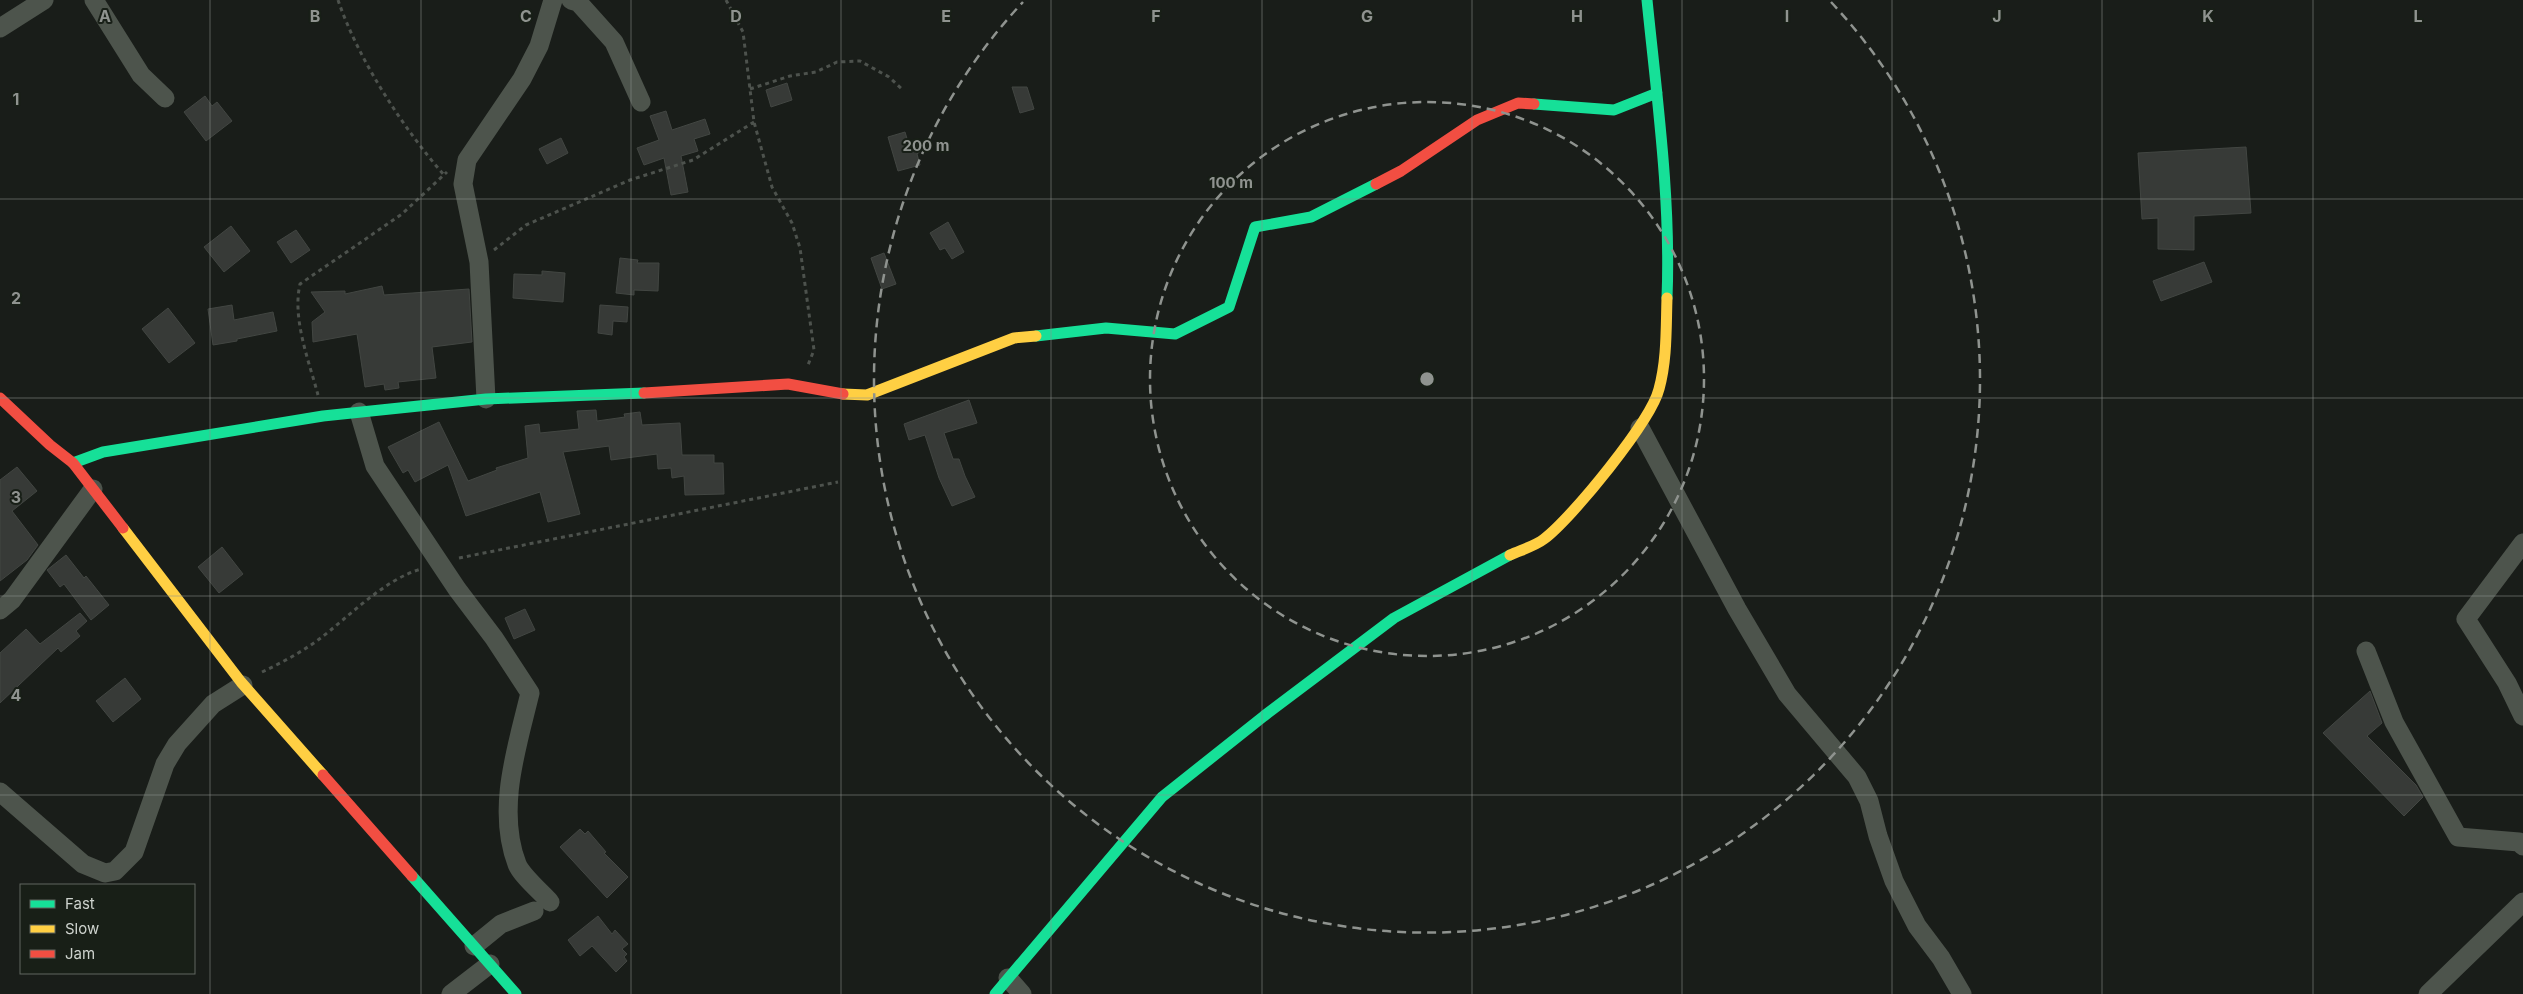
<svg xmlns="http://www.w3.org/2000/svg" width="2523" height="994" font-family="Inter,sans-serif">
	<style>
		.building { fill: #373a37; stroke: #424642 }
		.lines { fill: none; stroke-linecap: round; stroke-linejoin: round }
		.path { stroke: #4d524d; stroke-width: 3; stroke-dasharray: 4 4; stroke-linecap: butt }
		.street { stroke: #4d544c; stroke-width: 19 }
		.fast { stroke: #16e098; stroke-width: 11 }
		.slow { stroke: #ffcf43; stroke-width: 11 }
		.jam { stroke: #f24e42; stroke-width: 11 }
		.grid { fill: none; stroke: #8f938f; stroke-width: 1; stroke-opacity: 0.55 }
		.ring { fill: none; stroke: #8f938f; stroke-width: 2.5; stroke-dasharray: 9 6 }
		.grid-label { font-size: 16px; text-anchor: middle; font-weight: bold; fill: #8f938f; stroke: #181f17; stroke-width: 4; stroke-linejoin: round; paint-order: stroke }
		.centre { fill: #8f938f; stroke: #181f17; stroke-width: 2.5 }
		.ring-label { font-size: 15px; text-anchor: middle; font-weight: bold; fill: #8f938f; stroke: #181f17; stroke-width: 4; stroke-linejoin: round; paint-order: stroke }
	</style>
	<rect width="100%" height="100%" fill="#191d19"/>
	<path class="building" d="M787 83 792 100 771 107 766 90Z
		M1012 87H1027L1034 109 1020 113Z
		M205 96 212 106 217 102 232 121 206 141 184 112Z
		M666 111 672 130 705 119 710 134 694 139 698 151 681 156 688 192 671 195 664 158 644 165 637 148 659 140 650 116Z
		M905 132 908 142 918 139 922 150 917 154 920 165 898 171 888 137Z
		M561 138 568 153 547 164 539 149Z
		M2246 147 2251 213 2194 216V250L2158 249V218L2142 219 2138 153Z
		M948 222 964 252 952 259 945 248 940 250 930 233Z
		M231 226 250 251 224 272 204 247Z
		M296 230 310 250 291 263 277 242Z
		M884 253 896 284 882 289 871 258Z
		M620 258 638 260 637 263H659L658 291 634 290V295L616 293Z
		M2204 262 2212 282 2161 301 2153 281Z
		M542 271 565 273 563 302 513 298 514 274 542 275Z
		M382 286 384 295 469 289 472 342 432 347 436 378 398 382 399 388 385 390 384 384 365 387 357 334 313 342 312 322 325 312 311 292 345 291V294Z
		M232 305 234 320 273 312 277 331 237 339V341L213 345 208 309Z
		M600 305 628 307 627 322 613 321 612 335 598 333Z
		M168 308 195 343 169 363 142 329Z
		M969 400 977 423 944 433 953 459H959L965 476 975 497 952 506 939 478 925 435 909 440 904 424Z
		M596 410 597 421 625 417 624 414 640 412 642 425 680 423 682 455H714V463H723L724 494 685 495 684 476 672 478 671 468 658 469 657 454 611 460 609 446 563 452 580 514 548 522 540 492 466 516 448 465 415 482 408 470 403 473 388 447 439 422 468 481 497 470 496 468 528 458 525 426 539 424 540 433 579 429 577 411Z
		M17 467 37 491 12 511 38 545 27 560 0 581V480Z
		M222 547 243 574 219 593 198 567Z
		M66 555 84 578 86 576 109 605 91 620 64 584 60 587 47 570Z
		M525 609 535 630 514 639 505 618Z
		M80 613 87 621 76 631 80 636 61 652 58 648 0 703V653L26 629 40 644Z
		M125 678 141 699 113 722 96 701Z
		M2370 691 2382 723 2367 736 2416 785 2423 797 2404 816 2323 733Z
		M580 829 585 834 588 831 606 852 604 853 628 877 607 898 560 847Z
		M598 916 612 934 615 930 628 944 622 949 627 954 624 957 627 961 616 972 592 946 580 956 568 940Z"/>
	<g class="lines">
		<path class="path" d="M338 0C358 59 403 128 444 175
			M726 0 743 32 754 122 772 187 792 223 800 248 814 350 808 365
			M750 89 790 76 816 72 837 62 860 61 889 77 903 90
			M494 250 526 225 630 180 693 160 754 122
			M318 395C309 361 292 319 300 284L402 214 447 172
			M459 558 838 482
			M262 672C281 663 300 653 318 640 349 617 383 580 421 569"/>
		<path class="street" d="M94 0 141 75 165 98
			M571 0 578 2 614 42 641 102
			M0 28 44 0
			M486 399 479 262 463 184 467 160 522 79 539 46 553 0
			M359 412 375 466 457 589 494 638 530 693C517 747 496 809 517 864 521 875 541 892 550 902
			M1640 428 1737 609 1787 694 1857 777 1869 801 1878 836 1894 881 1917 926 1941 958 1962 994
			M2523 543 2466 619 2507 683 2523 716
			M0 610 12 600 93 489
			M2366 651 2394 722 2458 837 2519 842 2523 846
			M0 792 83 864 105 873 115 871 134 852 165 764 177 744 213 704 243 685
			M474 946 501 924 534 911
			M1008 978 1022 994
			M451 994 490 964
			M2428 994 2523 902"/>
		<path class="fast" d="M1647 0C1657 99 1671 199 1667 298
			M1534 104 1614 110 1657 93
			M1036 336 1106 328 1175 334 1229 307 1255 227 1311 217 1376 184
			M73 463 103 452 323 416 486 399 644 393
			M412 876 516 994
			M995 994 1162 797 1264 716 1394 618 1510 555"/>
		<path class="slow" d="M843 394 867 395 1014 338 1036 336
			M123 528 241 682 323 775
			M1510 555C1521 550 1535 546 1544 539 1572 518 1651 421 1659 389 1667 360 1666 329 1667 298"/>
		<path class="jam" d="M1376 184 1401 171 1477 120 1518 103 1534 104
			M644 393 788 384 843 394
			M0 398 50 445 73 463 123 528
			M323 775 412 876"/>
	</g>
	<path class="grid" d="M210 0V994M421 0V994M631 0V994M841 0V994M1051 0V994M1262 0V994M1472 0V994M1682 0V994M1892 0V994M2102 0V994M2313 0V994M0 199H2523M0 398H2523M0 596H2523M0 795H2523"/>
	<g class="ring">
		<circle cx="1427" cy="379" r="277"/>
		<path d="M1831 2A553 553 0 1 1 1023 2"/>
	</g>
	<g class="grid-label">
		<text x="105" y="22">A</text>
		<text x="315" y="22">B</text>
		<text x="526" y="22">C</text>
		<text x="736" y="22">D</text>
		<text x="946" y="22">E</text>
		<text x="1156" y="22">F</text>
		<text x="1367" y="22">G</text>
		<text x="1577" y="22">H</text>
		<text x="1787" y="22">I</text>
		<text x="1997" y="22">J</text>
		<text x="2208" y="22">K</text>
		<text x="2418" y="22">L</text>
		<text x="16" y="105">1</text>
		<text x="16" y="304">2</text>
		<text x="16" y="503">3</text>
		<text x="16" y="701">4</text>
	</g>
	<circle cx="1427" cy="379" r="8" class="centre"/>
	<g class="ring-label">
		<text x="926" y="151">200 m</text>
		<text x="1231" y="188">100 m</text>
	</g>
	<rect x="20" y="884" width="175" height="90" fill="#181f17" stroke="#616760"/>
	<rect x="30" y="900" width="25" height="8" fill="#16e098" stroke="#616760"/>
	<text x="65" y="909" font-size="15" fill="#ced3ce">Fast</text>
	<rect x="30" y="925" width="25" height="8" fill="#ffcf43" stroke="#616760"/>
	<text x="65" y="934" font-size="15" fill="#ced3ce">Slow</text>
	<rect x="30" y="950" width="25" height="8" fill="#f24e42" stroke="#616760"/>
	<text x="65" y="959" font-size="15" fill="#ced3ce">Jam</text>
</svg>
